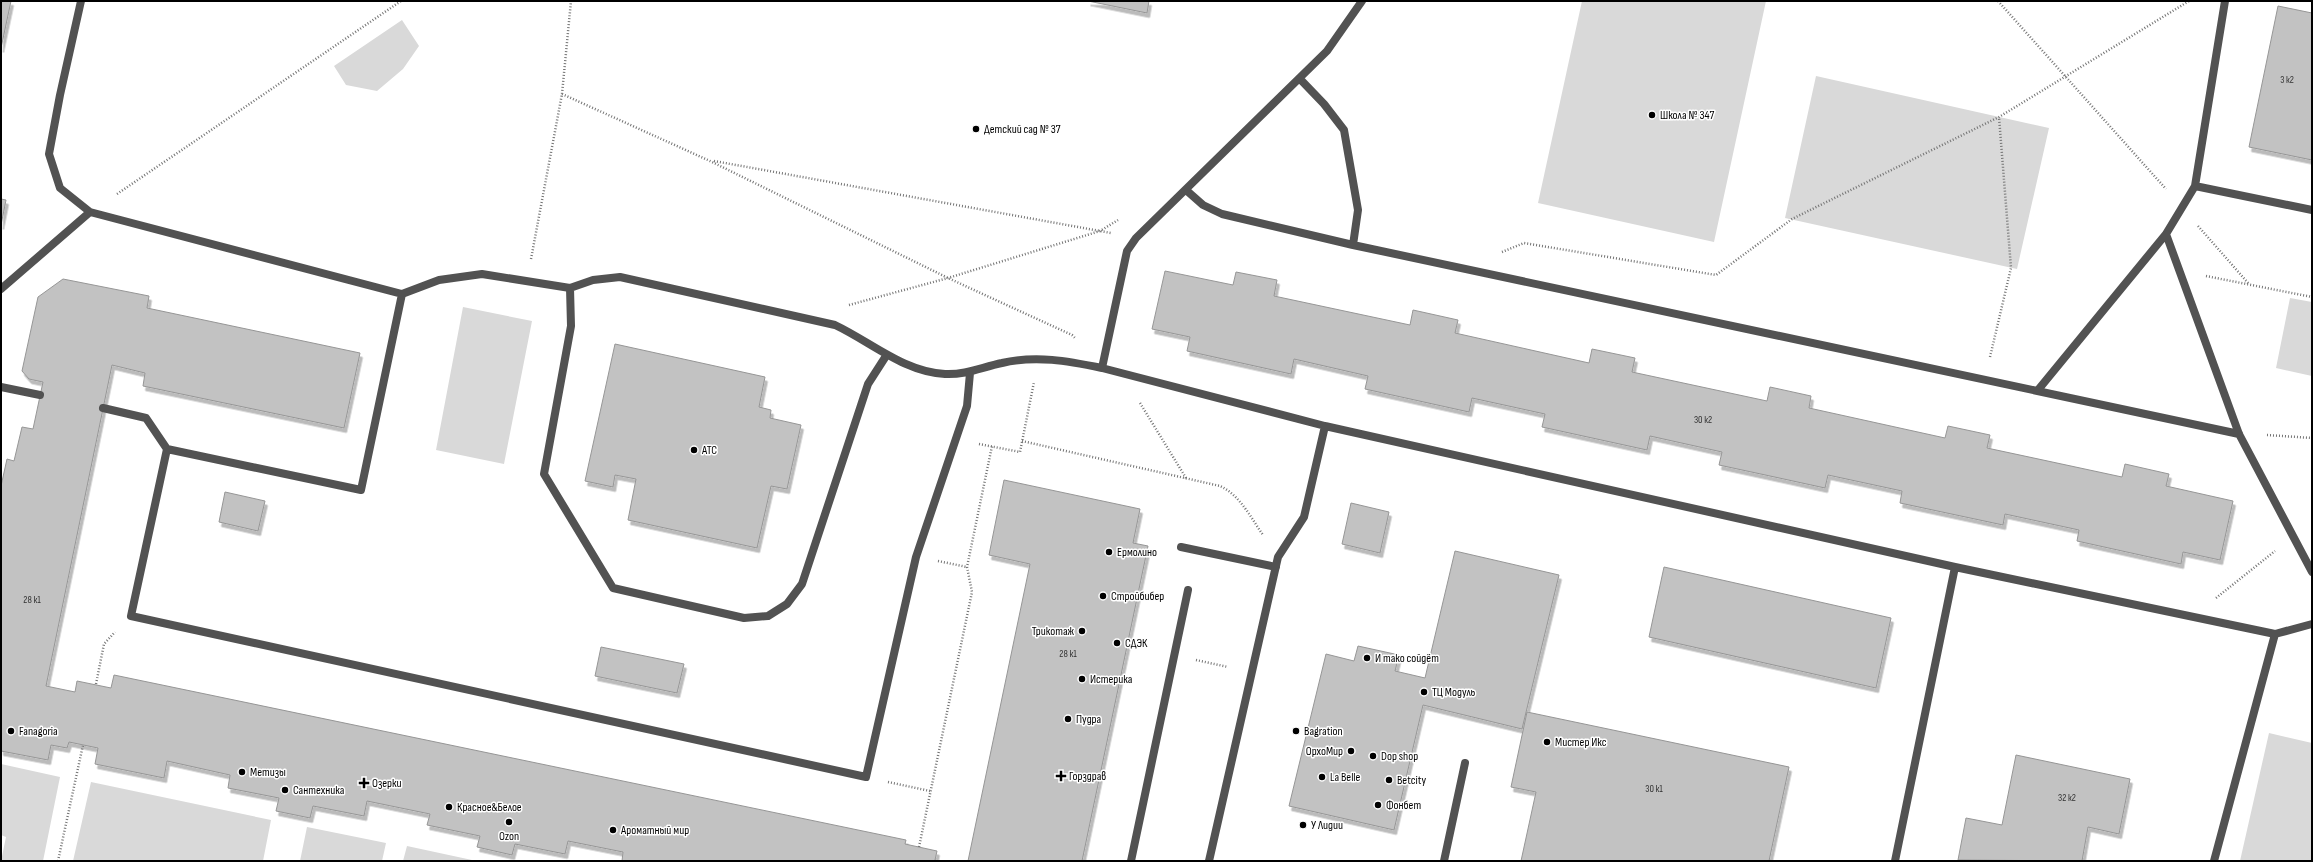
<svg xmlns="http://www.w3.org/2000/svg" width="2313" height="862" font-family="'Sofia Sans Condensed',sans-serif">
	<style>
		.green { fill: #d9d9d9 }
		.building { fill: #c2c2c2; stroke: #969696; filter: url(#shadow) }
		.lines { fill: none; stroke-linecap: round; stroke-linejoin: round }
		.path { stroke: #747474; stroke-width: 2.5; stroke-dasharray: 1 2; stroke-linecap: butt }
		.lane { stroke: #525252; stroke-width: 8 }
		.poi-dot { fill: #000; stroke: #fff; stroke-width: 1.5 }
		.labels { text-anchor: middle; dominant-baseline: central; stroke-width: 3; stroke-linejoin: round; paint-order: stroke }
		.number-label { font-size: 10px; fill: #303030 }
		.poi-label { font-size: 12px; fill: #000; stroke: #fff; text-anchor: start }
	</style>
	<defs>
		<filter id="shadow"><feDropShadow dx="2.5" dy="4.5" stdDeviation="0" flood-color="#0004"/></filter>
	</defs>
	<rect width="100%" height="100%" fill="#fff"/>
	<path class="green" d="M1582 1H1766L1714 242 1538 203Z
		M402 20 419 46 403 69 377 91 346 85 334 66Z
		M1816 76 2049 128 2017 269 1785 218Z
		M2290 298 2312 302V376L2276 368Z
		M463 307 532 321 504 464 436 450Z
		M2269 733 2312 743V861H2240Z
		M1 764 60 777 43 861H1L6 837 1 835Z
		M91 782 271 820 263 861H73Z
		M307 827 386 843 382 861H300Z
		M407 846 472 860V861H403Z"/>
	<path class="building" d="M1 1H11L1 48Z
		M1088 1H1149L1147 13Z
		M2278 6 2312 13V160L2249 147Z
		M1 199 6 200 1 225Z
		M1165 271 1233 285 1236 272 1277 280 1274 296 1410 325 1413 310 1458 320 1455 333 1589 363 1592 349 1635 358 1632 372 1767 401 1770 387 1811 396 1809 408 1945 438 1948 426 1990 435 1987 448 2122 477 2125 464 2169 474 2166 486 2233 501 2220 560 2183 552 2181 564 2077 541 2079 530 2005 514 2003 525 1900 503 1902 491 1828 475 1825 488 1770 476 1719 465 1722 452 1650 436 1647 450 1542 427 1545 414 1472 398 1469 412 1365 389 1368 376 1294 359 1291 374 1187 351 1190 337 1152 329Z
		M63 279 149 296 147 308 360 353 344 428 143 386 145 373 112 365 46 686 75 692 77 681 111 688 114 675 906 840 905 844 937 851 935 860 940 861H622L623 852 568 841 565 854 515 844 512 855 477 847 480 836 427 825 430 814 367 801 364 816 313 806 310 818 276 811 279 798 228 788 230 775 167 761 164 778 95 764 98 748 69 742 67 748 51 745 48 760 1 751V486L7 459 14 461 22 427 33 429 43 382 29 379 22 371 38 297Z
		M615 344 765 377 759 407 771 410 770 418 801 425 787 489 771 486 757 548 628 520 636 479 615 475 613 487 585 481Z
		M1004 480 1140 509 1133 543 1148 546 1082 861H968L1030 564 989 555Z
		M225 492 265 501 258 531 219 522Z
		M1351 503 1389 512 1380 553 1342 544Z
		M1455 551 1559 575 1522 729 1423 705 1394 830 1289 806 1326 654 1354 661 1358 646 1399 655 1395 671 1425 678Z
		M1664 567 1891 618 1876 688 1649 637Z
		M601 647 684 664 677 693 595 676Z
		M1527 712 1789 767 1769 861H1521L1536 792 1511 787Z
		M2016 755 2130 779 2119 834 2088 827 2082 861 1958 860 1966 818 2002 825Z"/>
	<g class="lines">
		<path class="path" d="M1998 1 2166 189
			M562 94 710 161 948 278 1072 335 1076 339
			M714 161 1111 233
			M117 194 401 1
			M2198 226 2249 284
			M1502 252 1524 243 1716 275 1792 219 1999 117 2189 1
			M531 259 562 94 571 1
			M2206 276 2312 297
			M849 305 948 278 1100 231 1118 220
			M1990 357 2011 268 1999 117
			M1140 403 1186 478
			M2267 435 2312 438
			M1022 441 1220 486C1240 495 1251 518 1263 535
			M979 444 1020 452 1034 382
			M938 561 967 567
			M2216 598 2275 551
			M1196 660 1228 667
			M96 684 104 644 115 632
			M888 782 930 791
			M919 847 972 592 967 567 992 446
			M58 861 83 745"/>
		<path class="lane" d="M81 1 60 95 49 154 60 188 90 212
			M2225 1 2195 186 2166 234 2239 434 2312 572
			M1300 79 1324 104 1344 130 1358 210 1353 245
			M2195 186 2312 210
			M1186 190 1203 205 1222 214 1353 245 2239 434
			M570 288 571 326 544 474 613 588 744 618 768 616 787 604 802 584 868 384 886 356
			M1 289 90 212 402 294 439 280 482 274 570 288 593 280 620 277 835 325C871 342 904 372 945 374 966 375 982 367 1002 363 1036 355 1068 361 1102 368L1325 426 1955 567 2275 634 2312 624
			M402 294 361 490 167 449 131 616 866 777 916 557 967 406 970 373
			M1102 368 1127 251 1136 238 1327 51 1362 1
			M1 387 40 395
			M2038 390 2166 234
			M103 408 146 418 167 449
			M1181 547 1276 567
			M1131 861 1188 590
			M1209 861 1278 557 1304 517 1325 426
			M1444 861 1465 763
			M1895 861 1955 567
			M2214 861 2275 634"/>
	</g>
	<g class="poi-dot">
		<circle cx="1652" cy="115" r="4"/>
		<circle cx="976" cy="129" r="4"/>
		<circle cx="694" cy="450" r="4"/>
		<circle cx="1109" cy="552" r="4"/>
		<circle cx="1103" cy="596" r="4"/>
		<circle cx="1082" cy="631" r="4"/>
		<circle cx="1117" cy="643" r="4"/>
		<circle cx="1367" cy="658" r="4"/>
		<circle cx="1082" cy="679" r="4"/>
		<circle cx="1424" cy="692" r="4"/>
		<circle cx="1068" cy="719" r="4"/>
		<circle cx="11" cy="731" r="4"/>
		<circle cx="1296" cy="731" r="4"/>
		<circle cx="1547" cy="742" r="4"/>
		<circle cx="1351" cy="751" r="4"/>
		<circle cx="1373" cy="756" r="4"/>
		<circle cx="242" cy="772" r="4"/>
		<path d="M1059 770h4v4h4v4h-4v4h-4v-4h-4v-4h4z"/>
		<circle cx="1322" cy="777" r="4"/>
		<circle cx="1389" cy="780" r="4"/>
		<path d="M362 777h4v4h4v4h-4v4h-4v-4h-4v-4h4z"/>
		<circle cx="285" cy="790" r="4"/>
		<circle cx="1378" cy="805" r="4"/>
		<circle cx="449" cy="807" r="4"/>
		<circle cx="509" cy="822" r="4"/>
		<circle cx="1303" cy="825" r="4"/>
		<circle cx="613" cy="830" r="4"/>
	</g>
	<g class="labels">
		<g class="number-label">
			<text x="2287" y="80">3 к2</text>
			<text x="1703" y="420">30 к2</text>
			<text x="32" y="600">28 к1</text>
			<text x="1068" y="654">28 к1</text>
			<text x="1654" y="789">30 к1</text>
			<text x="2067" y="798">32 к2</text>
		</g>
		<g class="poi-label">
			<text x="1660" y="115">Школа № 347</text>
			<text x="984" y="129">Детский сад № 37</text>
			<text x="702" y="450">АТС</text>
			<text x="1117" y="552">Ермолино</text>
			<text x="1111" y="596">Стройбибер</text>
			<text x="1074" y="631" text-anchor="end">Трикотаж</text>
			<text x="1125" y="643">СДЭК</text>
			<text x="1375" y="658">И тако сойдёт</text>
			<text x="1090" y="679">Истерика</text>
			<text x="1432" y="692">ТЦ Модуль</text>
			<text x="1076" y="719">Пудра</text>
			<text x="19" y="731">Fanagoria</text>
			<text x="1304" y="731">Bagration</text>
			<text x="1555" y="742">Мистер Икс</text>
			<text x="1343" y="751" text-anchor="end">ОрхоМир</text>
			<text x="1381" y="756">Dop shop</text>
			<text x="250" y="772">Метизы</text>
			<text x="1069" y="776">Горздрав</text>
			<text x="1330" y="777">La Belle</text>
			<text x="1397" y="780">Betcity</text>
			<text x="372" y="783">Озерки</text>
			<text x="293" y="790">Сантехника</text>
			<text x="1386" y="805">Фонбет</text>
			<text x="457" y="807">Красное&amp;Белое</text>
			<text x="1311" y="825">У Лидии</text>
			<text x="621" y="830">Ароматный мир</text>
			<text x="509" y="836" text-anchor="middle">Ozon</text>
		</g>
	</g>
	<rect width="2313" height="862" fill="none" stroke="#000000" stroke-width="4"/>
</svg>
